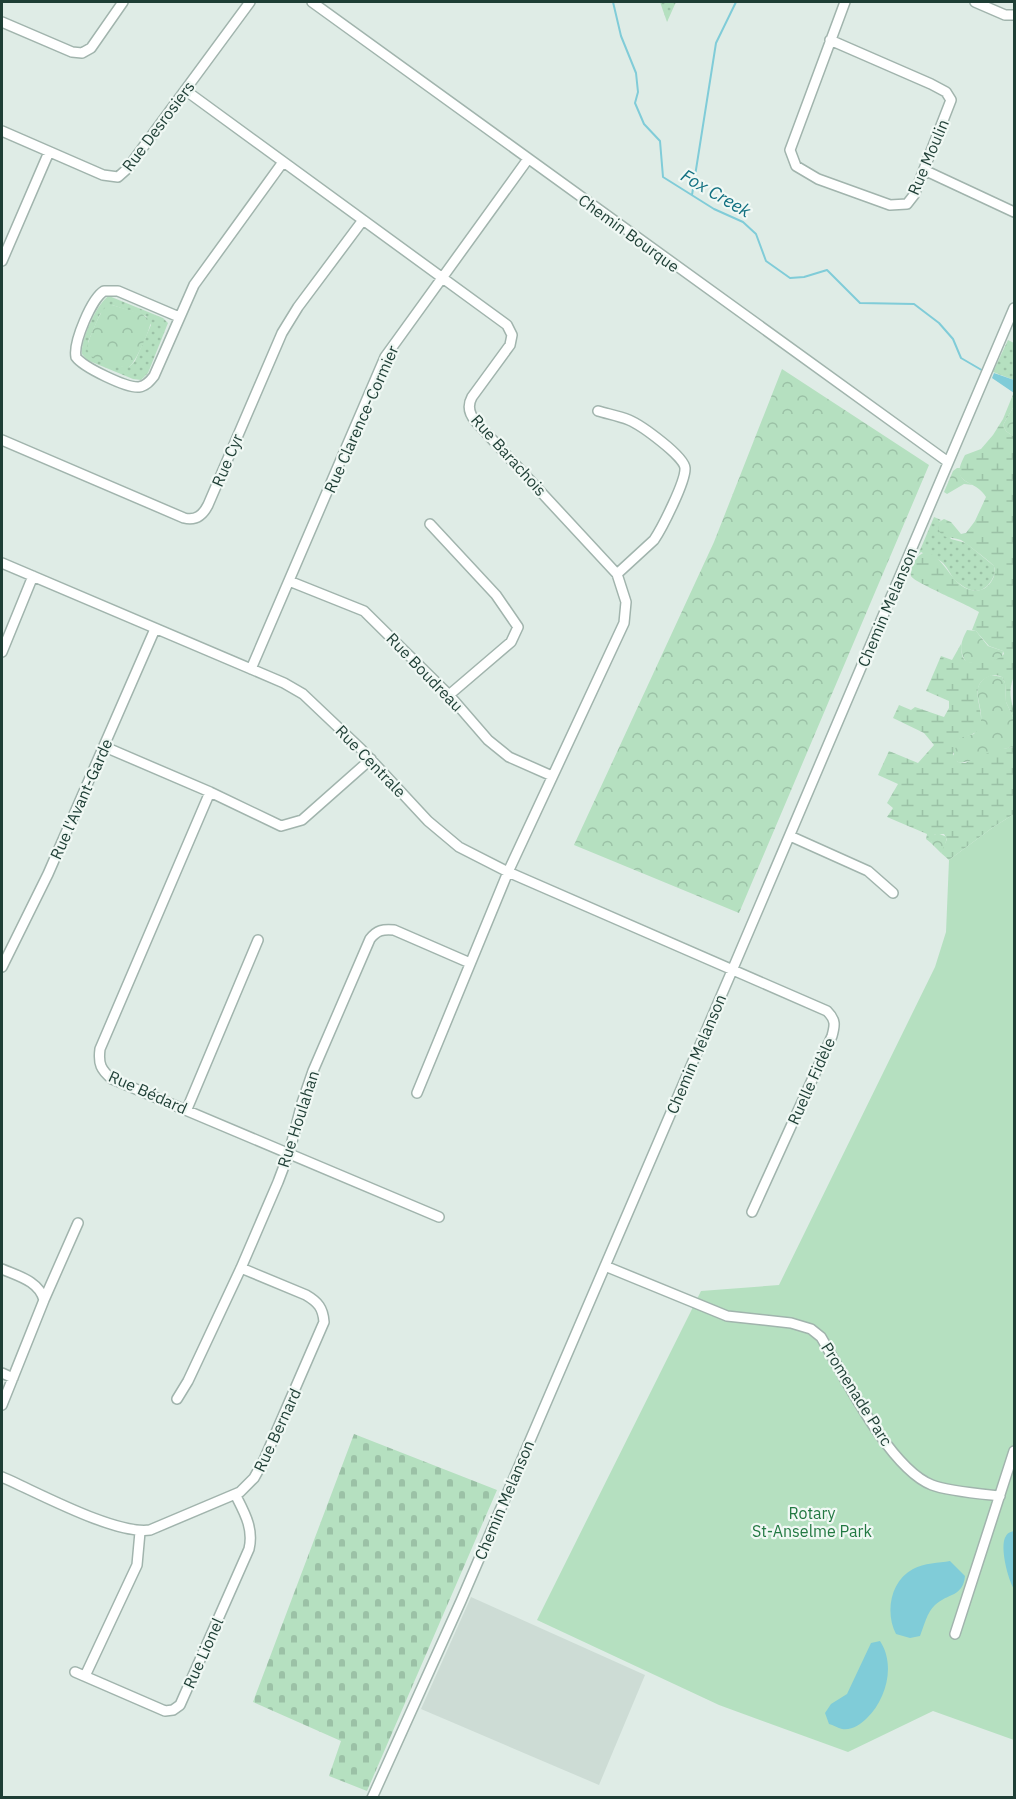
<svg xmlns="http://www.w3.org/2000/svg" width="1016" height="1799" font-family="'IBM Plex Sans',sans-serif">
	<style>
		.built { fill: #cddcd5 }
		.grass { fill: url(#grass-dots); fill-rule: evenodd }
		.forest { fill: url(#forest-crowns) }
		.wetland { fill: url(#wetland-marsh) }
		.cemetery { fill: url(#cemetery-stones) }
		.park { fill: #b5e0c0 }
		.water { fill: #80ccd8 }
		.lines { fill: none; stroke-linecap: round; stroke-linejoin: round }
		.stream { stroke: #80ccd8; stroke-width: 2 }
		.minor-casing { stroke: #a1b4ad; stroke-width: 12 }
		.minor { stroke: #fff; stroke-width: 9 }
		.labels { text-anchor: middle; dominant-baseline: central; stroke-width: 4.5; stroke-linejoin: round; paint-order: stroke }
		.street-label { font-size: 16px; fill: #1e3e35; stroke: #f0f8f4 }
		.park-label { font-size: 16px; fill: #237943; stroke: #f0f8f4 }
		.water-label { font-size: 18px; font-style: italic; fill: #117081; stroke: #f0f8f4 }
	</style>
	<defs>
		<pattern id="grass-dots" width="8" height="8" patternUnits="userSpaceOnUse" patternTransform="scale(1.5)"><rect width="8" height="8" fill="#b5e0c0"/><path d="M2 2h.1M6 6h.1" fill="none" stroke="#9bc1a6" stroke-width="1.8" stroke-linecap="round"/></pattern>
		<pattern id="forest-crowns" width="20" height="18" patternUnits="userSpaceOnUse" patternTransform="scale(1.5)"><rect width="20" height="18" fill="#b5e0c0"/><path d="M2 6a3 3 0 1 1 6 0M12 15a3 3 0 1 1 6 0" fill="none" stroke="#9bc1a6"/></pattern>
		<pattern id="wetland-marsh" width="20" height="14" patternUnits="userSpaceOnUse" patternTransform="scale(1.5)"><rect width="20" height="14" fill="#b5e0c0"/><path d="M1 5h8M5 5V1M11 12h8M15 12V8" fill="none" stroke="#9bc1a6"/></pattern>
		<pattern id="cemetery-stones" width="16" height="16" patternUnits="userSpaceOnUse" patternTransform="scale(1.5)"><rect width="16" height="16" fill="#b5e0c0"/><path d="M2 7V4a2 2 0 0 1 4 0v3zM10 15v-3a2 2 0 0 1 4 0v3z" fill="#9bc1a6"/></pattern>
	</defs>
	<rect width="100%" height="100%" fill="#dfece6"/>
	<path class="built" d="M471 1597 645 1675 599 1785 421 1709Z"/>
	<path class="grass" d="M660 2H676L667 22Z
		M109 296 163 318 168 323 148 373 141 380 133 379 87 360 82 354C80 341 98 301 109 296ZM112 305 146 316 151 325 135 361 129 367H124L97 359 88 342 100 314Z
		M1008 340 1014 343 1013 378 1014 380 993 372Z
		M934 517 941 520 939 522 951 539 966 543 994 566 995 573C986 596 971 595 954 579 950 574 948 568 943 563 938 558 928 556 921 552L918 555Z"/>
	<path class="forest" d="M112 305 142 314 151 321C150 330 136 362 129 367 117 368 89 362 87 348 87 343 100 312 104 309 107 305 108 306 112 305Z
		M782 369 929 465 739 913 574 845 714 542Z
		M1014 406V437L1006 431 1003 425Z
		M957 468H960C959 479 964 481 973 485L964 484 947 494 944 492 953 471Z
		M967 630 976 631 988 646 1003 651 1002 657C994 662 974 665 966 662 958 649 961 642 967 630Z
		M991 675 1002 677 1005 683 1006 702 1014 719V747C995 748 977 764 958 762L954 758V749L960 737 974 734C976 730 980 724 981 720 983 703 967 685 991 675Z
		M937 833 947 837 944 849 941 853 931 843 933 836Z"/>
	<path class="wetland" d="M1014 392V406L1003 425 1006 431 1014 437V676C1006 696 1014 701 1014 719L1006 702 1005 683 1002 677C997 675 993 674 988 677 965 687 989 715 978 730 974 735 966 736 960 738L953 754 958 762 965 763 995 750 1014 747V814L992 828 949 860 941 853 947 839 944 834H935L931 843 926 839 927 834 887 817 893 808 887 803 898 784 878 775 889 751 918 763 934 745 924 733 893 718 899 705 911 710 915 707 944 717 949 708V701L926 691 941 656 952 660 961 644C961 666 969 663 986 661 994 660 998 660 1004 654L1003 651 989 646 976 631 972 630 979 612C969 605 913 582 911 576 909 567 920 547 931 554 947 563 953 586 971 590 980 592 986 589 991 582 994 577 997 571 993 565 992 563 963 541 961 540 955 538 949 538 943 536 939 532 937 528 939 522L944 519 951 522 961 534 966 533 975 521 986 497C974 477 948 487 965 455L981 449 993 435 1003 419Z"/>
	<path class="cemetery" d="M354 1434 497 1490 367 1791 329 1776 341 1741 253 1702Z"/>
	<path class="park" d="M1014 814V1740L933 1711 848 1752 719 1705 537 1620 701 1291 779 1285 935 967 946 932 949 860 992 828Z"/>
	<path class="water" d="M994 373 1014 380V393L992 378Z
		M1014 1531V1589C1008 1580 999 1545 1006 1536 1008 1532 1011 1532 1014 1531Z
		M950 1561 965 1576C963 1597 948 1593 935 1605 927 1612 924 1626 920 1636L910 1638 896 1634C885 1613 890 1581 913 1569 924 1563 939 1563 950 1561Z
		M880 1641C896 1665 886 1700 867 1718 861 1724 851 1731 842 1729 838 1728 833 1725 829 1724L825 1713 831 1704 847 1694 871 1643Z"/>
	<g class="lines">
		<path class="stream" d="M613 2 621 36 636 73 638 92 635 103 644 124 660 141 663 177 714 209 743 222 756 234 766 261 790 278 804 277 827 270 860 303 914 304 939 323 953 339 961 358 985 372
			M692 195 716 43 736 2"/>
		<defs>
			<path id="minor" d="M312 2 948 462
				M975 2 1005 15H1014
				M2 22 72 52 82 53 91 48 123 2
				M830 40 931 84 946 92 951 100 914 195 907 204 890 205 818 179 796 166 790 150 845 2
				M185 90 507 325 512 335 510 345 472 397C467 406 469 414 476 422L617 574 626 602 624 623 508 872 417 1093
				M2 131 103 175 118 177 127 169 250 2
				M924 170 1014 212
				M2 261 49 152
				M179 317 118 291H104C92 298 73 342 76 357 83 367 126 388 139 387 146 386 150 381 154 376L194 285 283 162
				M598 411C608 414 619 416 629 420 641 425 684 456 685 468 686 481 662 528 654 540L617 574
				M2 440 184 518C196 521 203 515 208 505L282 333 298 307 363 220
				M430 524 496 595 518 627 511 642 449 695
				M2 563 284 683 303 694 361 749 428 821 459 847 508 872 827 1011C836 1020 835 1025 832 1036L752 1212
				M289 581 364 611 449 695 488 740 509 757 552 776
				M2 652 33 576
				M251 669 385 357 528 159
				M105 747 210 792 281 826 302 820 371 759
				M210 792 100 1049C98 1064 101 1070 112 1079L439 1217
				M790 836 868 871 893 893
				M2 967 48 874 155 629
				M187 1109 258 940
				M605 1266 727 1316 791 1323 811 1329 821 1337C844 1376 890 1469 932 1485 947 1491 982 1494 1000 1496
				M2 1269C18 1276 39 1281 44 1300L2 1405
				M44 1300 78 1223
				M2 1373 13 1378
				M177 1399 188 1381 241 1268 278 1182 289 1153 302 1103 313 1071 370 939C377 930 383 929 394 930L470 963
				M2 1477C37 1492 115 1535 150 1530L240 1492 254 1478 264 1460 324 1322C323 1308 318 1302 306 1295L241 1268
				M955 1634 1014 1451
				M75 1672 165 1711 173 1710 180 1705 249 1549C254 1528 244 1512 235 1494
				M85 1676 137 1565 140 1532
				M372 1798 461 1601 731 973 1014 308"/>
		</defs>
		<use href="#minor" class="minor-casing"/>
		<use href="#minor" class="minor"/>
	</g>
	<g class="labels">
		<g class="street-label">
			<text transform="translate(158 126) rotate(-53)">Rue Desrosiers</text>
			<text transform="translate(928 157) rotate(-67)">Rue Moulin</text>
			<text transform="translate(629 233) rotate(36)">Chemin Bourque</text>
			<text transform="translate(361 419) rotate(-66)">Rue Clarence-Cormier</text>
			<text transform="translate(509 455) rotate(48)">Rue Barachois</text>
			<text transform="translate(227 460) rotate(-67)">Rue Cyr</text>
			<text transform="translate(887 607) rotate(-67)">Chemin Melanson</text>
			<text transform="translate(425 672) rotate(46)">Rue Boudreau</text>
			<text transform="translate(371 761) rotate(46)">Rue Centrale</text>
			<text transform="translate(81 799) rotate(-66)">Rue l'Avant-Garde</text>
			<text transform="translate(696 1054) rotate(-67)">Chemin Melanson</text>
			<text transform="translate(811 1081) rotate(-66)">Ruelle Fidèle</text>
			<text transform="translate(148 1092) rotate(24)">Rue Bédard</text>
			<text transform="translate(298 1119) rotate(-72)">Rue Houlahan</text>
			<text transform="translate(857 1394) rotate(58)">Promenade Parc</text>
			<text transform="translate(277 1430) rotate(-65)">Rue Bernard</text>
			<text transform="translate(504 1500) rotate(-67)">Chemin Melanson</text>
			<text transform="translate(203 1653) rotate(-66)">Rue Lionel</text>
		</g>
		<g class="park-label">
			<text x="812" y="1513">Rotary<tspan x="812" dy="18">St-Anselme Park</tspan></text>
		</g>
		<g class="water-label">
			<text transform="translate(716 193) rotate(30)">Fox Creek</text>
		</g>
	</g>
	<rect width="1016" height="1799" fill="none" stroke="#1e3e35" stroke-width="6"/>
</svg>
